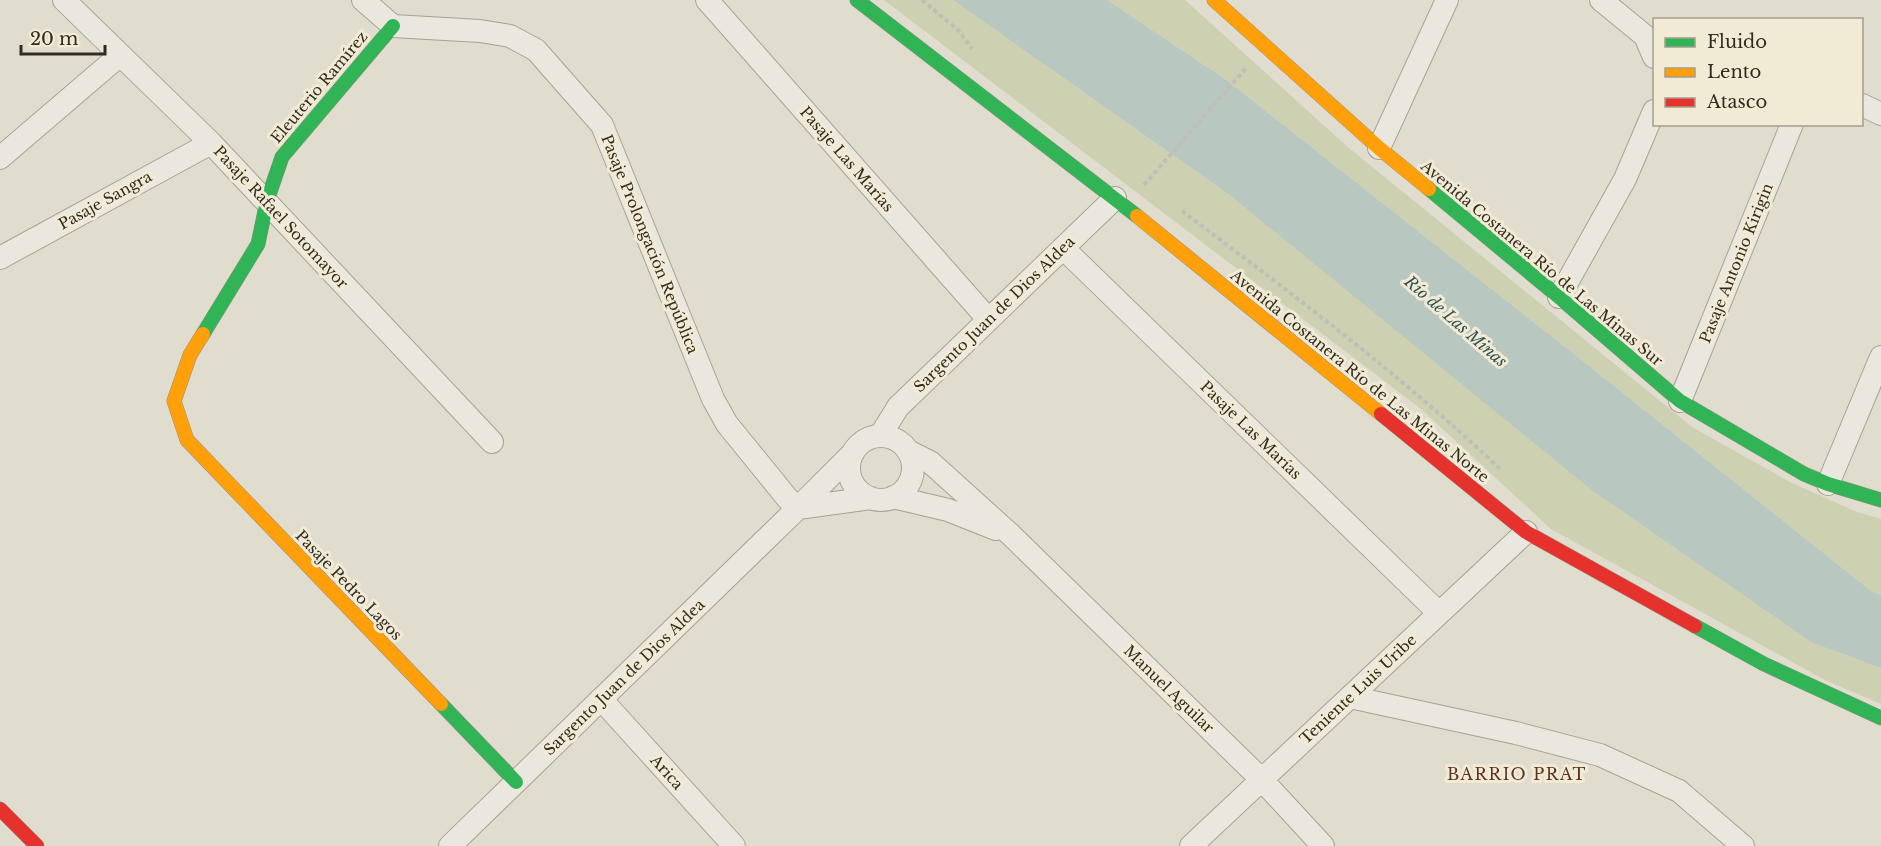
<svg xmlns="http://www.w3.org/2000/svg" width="1881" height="846" font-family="'Libre Baskerville',serif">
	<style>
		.green { fill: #ced0b2 }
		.water { fill: #b8c7bf }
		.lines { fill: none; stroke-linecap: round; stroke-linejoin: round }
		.street-casing { stroke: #a6a297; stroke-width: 24 }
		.fast-casing { stroke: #969186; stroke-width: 15 }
		.slow-casing { stroke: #969186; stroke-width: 15 }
		.jam-casing { stroke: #969186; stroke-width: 15 }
		.path { stroke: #c2beb5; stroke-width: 4; stroke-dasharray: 4.5 3; stroke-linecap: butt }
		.street { stroke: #eae7de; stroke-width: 22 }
		.fast { stroke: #30b455; stroke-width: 14 }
		.slow { stroke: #ff9f0a; stroke-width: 14 }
		.jam { stroke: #e5322d; stroke-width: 14 }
		.labels { text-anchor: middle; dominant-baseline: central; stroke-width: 6; stroke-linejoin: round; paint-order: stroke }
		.street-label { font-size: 15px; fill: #342b20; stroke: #f1ebd5 }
		.water-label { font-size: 16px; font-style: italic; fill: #315252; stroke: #f1ebd5 }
		.neighbourhood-label { font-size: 16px; letter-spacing: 1.5px; fill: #5c3424; stroke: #f1ebd5 }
	</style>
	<rect width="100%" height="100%" fill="#e1ddce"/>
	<path class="green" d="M884 0H953L1231 196 1813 643 1881 668V704L1825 680 1551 529 1421 409Z
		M1107 0H1185L1349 148 1692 427 1792 483 1857 512 1881 519V595L1871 591 1589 366 1225 79Z"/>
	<path class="water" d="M953 0H1107L1225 79 1589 366 1871 591 1881 595V668L1813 643 1593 491 1231 196Z"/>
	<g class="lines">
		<defs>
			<path id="street" d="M64 0 211 143 492 442
				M363 0 393 26 480 31 510 36 536 50 602 125 713 399 727 424 788 499 798 508
				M707 0 988 319
				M1601 0 1645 36 1654 57
				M1862 105 1881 114
				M1379 148 1447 0
				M0 158 119 56
				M1063 248 1439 613
				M0 258 211 143
				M1559 297 1625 179 1654 111
				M1680 401 1792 124
				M880 436 898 407 1115 198
				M849 468a32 32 0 1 1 64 0a32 32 0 1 1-64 0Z
				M908 451 930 462 1011 535 1262 780 1323 846
				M1828 484 1881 357
				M893 497 948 510 996 529
				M798 508 871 498
				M1350 697 1516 733 1600 755 1679 791 1743 846
				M601 699 734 846
				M450 846 798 508 853 453
				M1191 846 1526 532"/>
			<path id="fast" d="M857 0 1137 216
				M1429 189 1559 297 1680 401 1804 474 1828 484 1881 500
				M203 334 258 244 267 201 282 157 393 26
				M1695 626 1764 664 1881 718
				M441 704 516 782"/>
			<path id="slow" d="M1214 0 1379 148 1429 189
				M1137 216 1381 414
				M203 334 190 355 174 401 187 440 441 704"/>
			<path id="jam" d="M1381 414 1526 532 1695 626
				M0 809 37 846"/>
		</defs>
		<use href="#street" class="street-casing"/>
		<use href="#fast" class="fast-casing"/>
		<use href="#slow" class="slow-casing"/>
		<use href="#jam" class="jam-casing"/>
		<path class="path" d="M922 0 959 31 972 49
			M1144 185 1247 67
			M1182 211C1291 293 1401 375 1500 469"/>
		<use href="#street" class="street"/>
		<use href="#fast" class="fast"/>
		<use href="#slow" class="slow"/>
		<use href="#jam" class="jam"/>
	</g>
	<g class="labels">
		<g class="street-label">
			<text transform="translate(319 87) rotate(-50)">Eleuterio Ramírez</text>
			<text transform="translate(847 159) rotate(49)">Pasaje Las Marías</text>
			<text transform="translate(105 200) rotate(-29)">Pasaje Sangra</text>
			<text transform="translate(281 217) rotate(47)">Pasaje Rafael Sotomayor</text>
			<text transform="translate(650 244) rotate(68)">Pasaje Prolongación República</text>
			<text transform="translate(1542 263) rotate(40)">Avenida Costanera Río de Las Minas Sur</text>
			<text transform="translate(1736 263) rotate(-68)">Pasaje Antonio Kirigin</text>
			<text transform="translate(994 314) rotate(-44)">Sargento Juan de Dios Aldea</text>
			<text transform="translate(1360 376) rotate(39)">Avenida Costanera Río de Las Minas Norte</text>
			<text transform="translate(1251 430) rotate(44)">Pasaje Las Marías</text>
			<text transform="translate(349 585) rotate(46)">Pasaje Pedro Lagos</text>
			<text transform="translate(624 677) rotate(-44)">Sargento Juan de Dios Aldea</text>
			<text transform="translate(1169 689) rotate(44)">Manuel Aguilar</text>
			<text transform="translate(1358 689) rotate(-43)">Teniente Luis Uribe</text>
			<text transform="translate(667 772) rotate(48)">Arica</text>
		</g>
		<g class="water-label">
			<text transform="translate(1456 321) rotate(41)">Río de Las Minas</text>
		</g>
		<g class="neighbourhood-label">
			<text x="1517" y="774">BARRIO PRAT</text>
		</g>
	</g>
	<rect x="1653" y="18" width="210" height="108" fill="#f1ebd5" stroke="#a59e8d" stroke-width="1.5"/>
	<rect x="1665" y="38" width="30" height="9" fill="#30b455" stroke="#a59e8d" stroke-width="1.5"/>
	<text x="1707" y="48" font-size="18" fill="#342b20">Fluido</text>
	<rect x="1665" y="68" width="30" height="9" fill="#ff9f0a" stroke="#a59e8d" stroke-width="1.5"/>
	<text x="1707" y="78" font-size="18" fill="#342b20">Lento</text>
	<rect x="1665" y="98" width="30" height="9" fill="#e5322d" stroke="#a59e8d" stroke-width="1.5"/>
	<text x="1707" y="108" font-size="18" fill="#342b20">Atasco</text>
	<path d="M21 45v9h84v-9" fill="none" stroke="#342b20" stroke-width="3"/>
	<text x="30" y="45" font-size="18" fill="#342b20" stroke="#f1ebd5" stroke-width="4.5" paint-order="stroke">20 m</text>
</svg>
